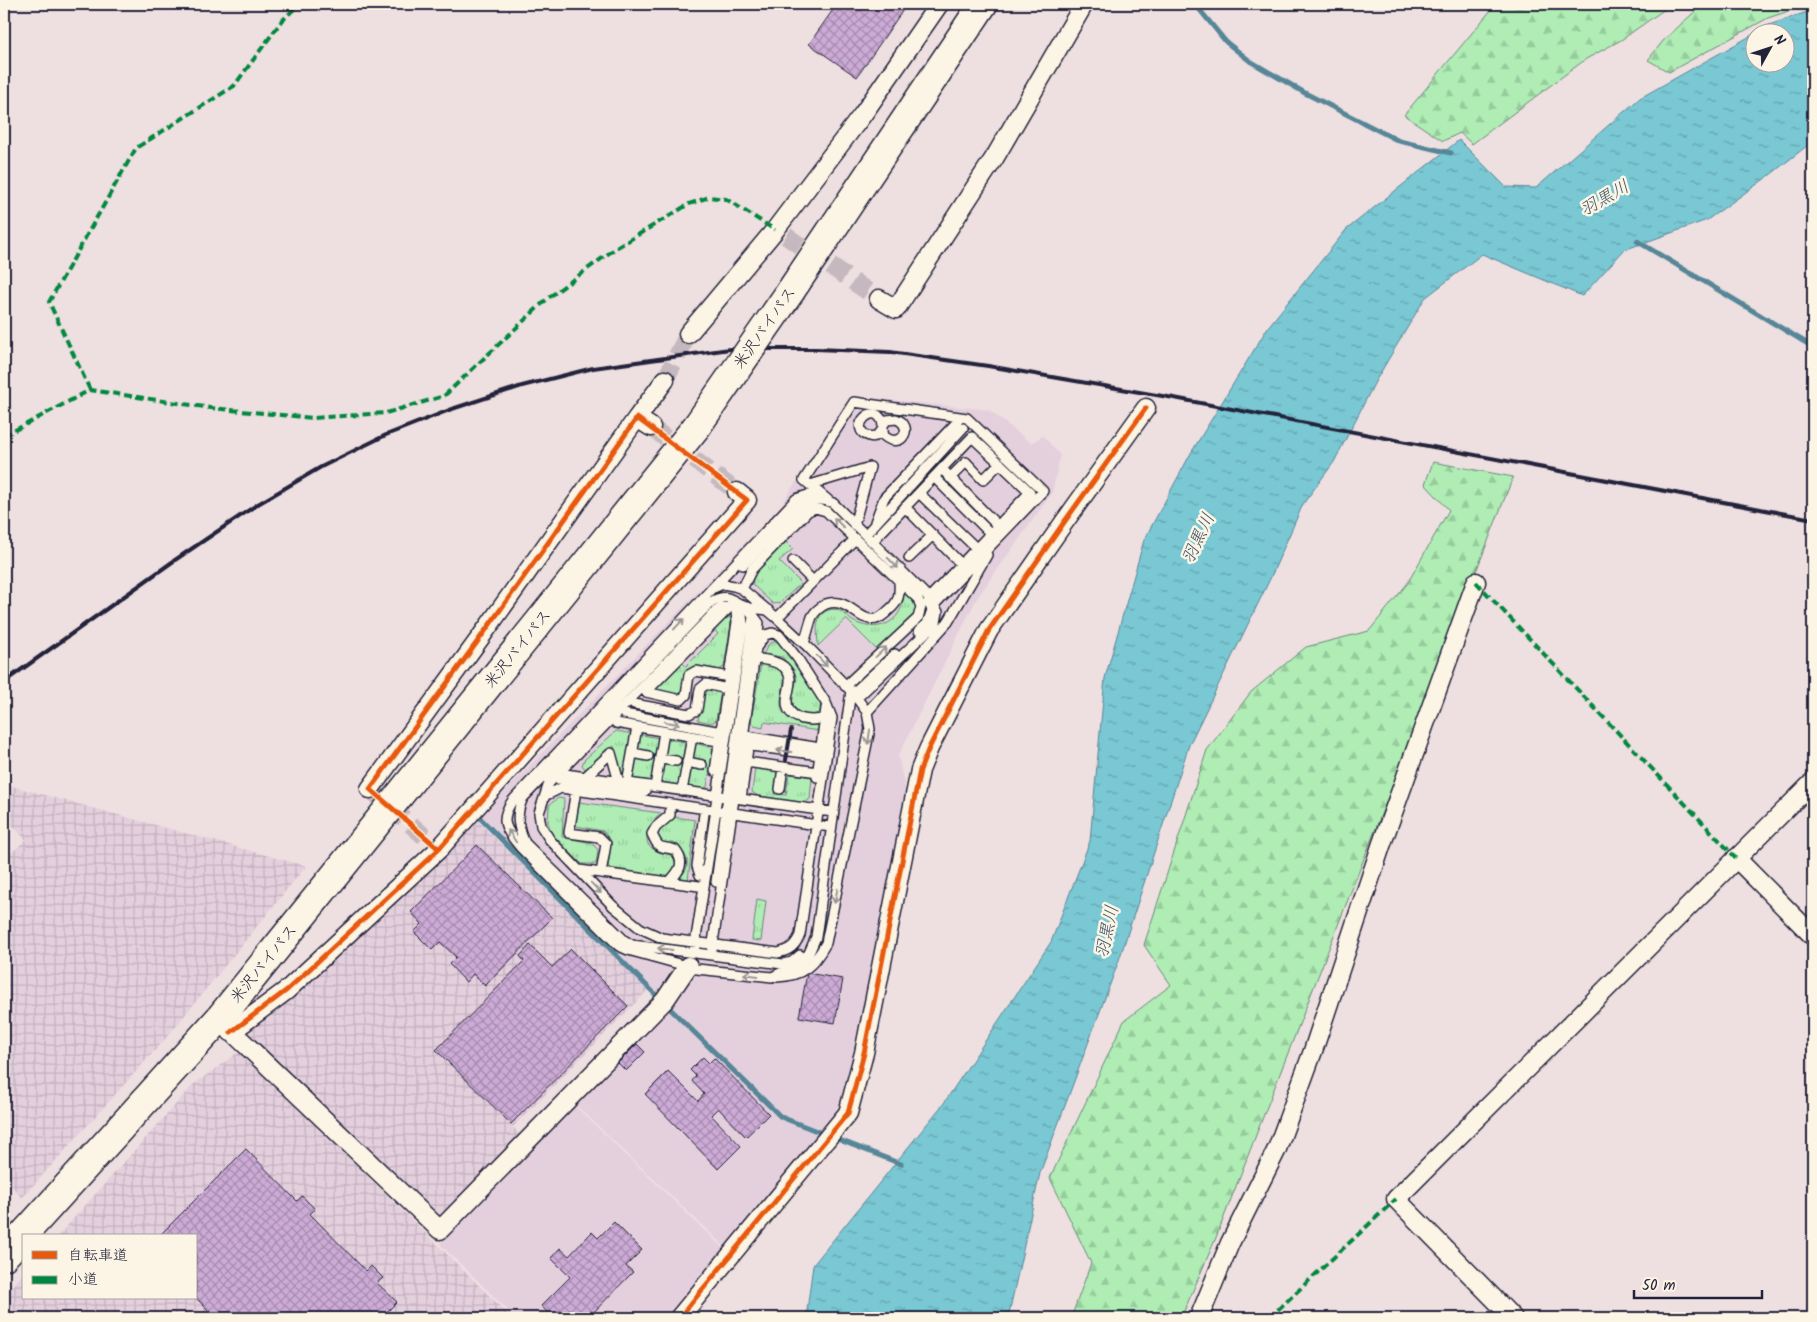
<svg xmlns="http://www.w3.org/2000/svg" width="1817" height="1322" font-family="Kalam,'Klee One',sans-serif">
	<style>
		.built { fill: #e4cfdd }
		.industrial { fill: url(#industrial-grid) }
		.grass { fill: url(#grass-tufts); stroke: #688878 }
		.forest { fill: url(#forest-firs); stroke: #688878 }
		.water { fill: url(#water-ripples); stroke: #568697 }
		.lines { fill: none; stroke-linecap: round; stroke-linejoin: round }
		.stream { stroke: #568697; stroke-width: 5 }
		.building { fill: url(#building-cross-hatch); stroke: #22223b }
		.street-tunnel { stroke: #c5b9bf; stroke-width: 18; stroke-dasharray: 18 9; stroke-linecap: butt }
		.lane-casing { stroke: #22223b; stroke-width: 12 }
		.street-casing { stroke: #22223b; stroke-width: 21 }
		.highway-casing { stroke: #22223b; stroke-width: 31 }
		.lane { stroke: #fcf5e5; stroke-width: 9 }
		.street { stroke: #fcf5e5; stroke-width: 18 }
		.highway { stroke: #fcf5e5; stroke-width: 28 }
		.rail { stroke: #22223b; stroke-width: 4 }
		.highway-bridge-casing { stroke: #22223b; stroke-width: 31; stroke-linecap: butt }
		.highway-bridge { stroke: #fcf5e5; stroke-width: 28 }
		.quiet { stroke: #00873e; stroke-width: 4; stroke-dasharray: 8 4; stroke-linecap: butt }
		.cycleway-casing { stroke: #fcf5e5; stroke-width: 8 }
		.cycleway { stroke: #e8590c; stroke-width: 5 }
		.oneway { stroke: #9a9698 }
		.labels { text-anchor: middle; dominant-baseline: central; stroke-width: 5; stroke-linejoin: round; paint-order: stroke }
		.street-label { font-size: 16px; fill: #22223b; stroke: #fcf5e5 }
		.water-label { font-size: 18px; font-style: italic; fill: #3c5469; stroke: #fcf5e5 }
	</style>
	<defs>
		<pattern id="industrial-grid" width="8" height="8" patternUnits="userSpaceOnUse" patternTransform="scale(1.25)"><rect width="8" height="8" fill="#e4cfdd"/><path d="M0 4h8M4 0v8" fill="none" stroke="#c3b1bf"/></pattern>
		<pattern id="grass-tufts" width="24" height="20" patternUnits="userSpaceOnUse" patternTransform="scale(1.25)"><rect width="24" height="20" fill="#afedb4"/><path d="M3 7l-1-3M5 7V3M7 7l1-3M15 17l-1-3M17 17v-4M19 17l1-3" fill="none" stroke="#96cb9c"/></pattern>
		<pattern id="forest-firs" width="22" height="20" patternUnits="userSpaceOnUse" patternTransform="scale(1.25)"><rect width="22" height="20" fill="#afedb4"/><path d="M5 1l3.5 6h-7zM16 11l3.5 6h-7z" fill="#96cb9c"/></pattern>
		<pattern id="water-ripples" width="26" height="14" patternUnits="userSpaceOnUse" patternTransform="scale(1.25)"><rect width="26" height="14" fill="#79c8d4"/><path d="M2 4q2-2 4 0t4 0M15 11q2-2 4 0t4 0" fill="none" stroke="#63a2ad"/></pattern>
		<pattern id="building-cross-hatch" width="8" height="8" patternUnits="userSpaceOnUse" patternTransform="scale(1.25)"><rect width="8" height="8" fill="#cdabd6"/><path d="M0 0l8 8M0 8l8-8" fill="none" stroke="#a68baf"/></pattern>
	</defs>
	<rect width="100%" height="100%" fill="#eedfe0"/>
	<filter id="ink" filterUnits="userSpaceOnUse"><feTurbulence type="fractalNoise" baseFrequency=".02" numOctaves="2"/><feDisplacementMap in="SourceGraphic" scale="10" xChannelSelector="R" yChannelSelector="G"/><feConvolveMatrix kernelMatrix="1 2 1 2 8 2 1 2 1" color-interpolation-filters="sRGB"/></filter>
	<g filter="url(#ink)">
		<path class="built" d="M851 396 989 410 1031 443 1043 436 1060 455 1052 493 977 598 898 756 907 797 845 1109 728 1250 575 1104 669 1004 480 817 780 507Z
			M574 1105 726 1251 668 1318H516L440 1244Z"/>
		<path class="industrial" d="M4 784 306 866 167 1037 22 1198 4 1177V859L26 840 4 816Z
			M478 821 648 990 513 1127 524 1139 440 1226 244 1035Z
			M240 1051 512 1318H4V1296L24 1273V1298H196V1236H58L194 1084Z"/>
		<path class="grass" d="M786 542 793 549 779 561 801 583 780 603 773 604 752 584 754 574Z
			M904 593 915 603 917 610 913 616 878 651 846 619 818 646C818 638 816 629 818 622 819 613 830 607 838 610 844 612 847 616 851 620 862 627 877 629 888 623 900 616 903 606 904 593Z
			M723 617H730L731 624 724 667 717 671 695 666 686 671 682 692 677 697 653 690 681 662 686 666 718 634 713 628Z
			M775 641 783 645 821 704 820 712 812 716 805 717 797 711 793 706 792 696 797 679 794 670 782 657 763 654 769 644Z
			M761 664C797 670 781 679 781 704 781 722 806 726 819 723L818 731 764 722 763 728 754 726 751 722Z
			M707 688 721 691 716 720 712 723 698 720 703 692Z
			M616 731 633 734 625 778H623L614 746 586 770 582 765 584 760Z
			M638 734 658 738 651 781 631 779 635 757 650 753 636 750Z
			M666 739 686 742 679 785 658 782 662 762 677 757 663 754Z
			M694 743 710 747 713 751 707 787 703 789 687 787 690 766 704 768 706 762 691 759Z
			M755 768 777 771 775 794 786 795 789 774 812 777 810 799 804 803 758 796 752 792Z
			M558 798 564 799 562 837 592 843 598 850 596 864H582L553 836 548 823 549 805Z
			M578 802 661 813C658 817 653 820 651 825 635 857 671 849 676 859 678 863 676 867 675 871L664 877 608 868 611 841 603 831 576 826Z
			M675 817 695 820 688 880 680 879V877C691 868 689 854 677 847 672 844 666 845 661 842 657 840 657 836 656 832L669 820Z
			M757 899 766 901 761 941 752 940Z"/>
		<path class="forest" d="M1496 4H1672L1621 40 1586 59 1472 144 1460 133 1443 141 1404 115Z
			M1703 4H1810L1768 18 1669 72 1648 60 1663 41Z
			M1433 462 1513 477 1215 1240 1181 1318H1071L1091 1263 1050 1178 1124 1021 1171 985 1144 945 1207 750 1251 692 1306 647 1369 631 1407 584 1449 510 1425 484Z"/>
		<path class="water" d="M1813 10V141L1770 175 1707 220 1624 250 1582 296 1482 254 1425 298 1376 380 1334 462 1303 504 1270 579 1189 745 1119 960 1040 1173 1008 1318H806L813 1265 944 1103 1051 942 1090 841 1105 678 1144 540 1191 453 1268 327 1346 230 1459 140 1506 187 1536 188 1640 98 1754 34V62H1784V32H1756L1769 25Z"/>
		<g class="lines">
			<path class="stream" d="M1195 4 1226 42 1250 61 1305 93 1399 141 1451 153
				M1637 241 1813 347
				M477 815 655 994 781 1117 901 1164"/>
		</g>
		<path class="building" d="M837 4H907L857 77 809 44Z
			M477 845 552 918 485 986 473 974 466 982 449 964 456 957 440 942 432 950 414 932 422 924 411 912Z
			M530 945 552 967 571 949 628 1006 511 1124 436 1050 524 961 520 956Z
			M807 973 843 979 835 1023 799 1017Z
			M637 1044 645 1052 626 1071 618 1063Z
			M703 1057 709 1063 714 1058 769 1114 746 1137 718 1108 711 1115 741 1146 718 1169 645 1094 668 1071 698 1101 704 1094 692 1081 696 1076 690 1070Z
			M246 1149 297 1201 302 1196 315 1209 310 1214 366 1271 371 1266 383 1278 377 1283 397 1302 381 1318H216L196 1298V1236H159Z
			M614 1222 642 1250 626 1266 633 1272 588 1318H554L541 1306 570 1277 551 1258 560 1248 569 1256 592 1232 598 1238Z"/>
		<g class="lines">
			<path class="street-tunnel" d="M786 236 879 299
				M665 380 688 334
				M651 427 737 492
				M370 789 439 849"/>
			<defs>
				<path id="lane" d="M882 430C879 435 875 438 869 436 847 430 873 400 882 421 884 426 882 431 884 436 902 451 915 425 896 419L887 420 883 425
					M942 469 997 525
					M934 477 990 533
					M950 478 966 462 983 480 1000 463
					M810 485 870 467 854 525
					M919 493 976 548
					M821 499 808 495 796 499 513 800C498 820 506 830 520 847L619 946 628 950 697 969 772 977 801 963 809 953 816 937 851 691
					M828 500 804 480 854 402 967 418 1043 491 934 605
					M905 507 961 564
					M875 522 884 498 957 422
					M865 535 963 428
					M872 542 972 437 1030 492 929 598
					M909 558 933 535
					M793 561 813 581
					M743 565 803 504C814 499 822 498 833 503L929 598 938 612 936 623 857 698
					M714 588 723 584 734 586 742 589 777 618 808 647 853 693 867 712 870 729 826 943C814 965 803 976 777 977
					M742 589 752 569 808 511 815 508 826 511 918 599 921 607 918 618 845 686
					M768 610C762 609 754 609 748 608 733 603 730 591 711 602L523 798C515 814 518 828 525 843L624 940 632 945 783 964 792 962 800 955
					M777 618 855 539
					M919 631 927 624 932 610 928 602
					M804 643C807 635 809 625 812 617 815 611 820 607 826 604 848 596 857 622 876 619 881 618 886 613 889 610 899 602 900 594 899 582
					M754 658C764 660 776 660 784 667 795 678 788 687 787 700 786 721 811 722 826 718
					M650 688 730 607
					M646 692 681 700 686 695 689 675 696 671 729 677
					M853 693 895 654
					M634 704 689 714 697 710 700 689 706 684 727 689
					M867 712 948 622 987 555
					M624 714 727 733
					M616 723 724 742
					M740 735 820 748
					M736 744 820 755
					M633 753 648 756
					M660 759 676 761
					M687 762 702 765
					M746 762 818 772
					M715 771 737 622 736 611
					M556 774H565L833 812
					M585 777 611 753 619 782
					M817 777 826 708
					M551 778 645 791
					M627 783 637 727
					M655 787 664 732
					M780 789 783 767
					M682 791 692 737
					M549 794 561 788 831 827
					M575 796 569 833 599 837 606 844 601 873
					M741 799 749 741
					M579 870 699 886
					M700 875 697 866 704 814
					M669 882C679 872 686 863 675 850 660 845 660 852 652 834L656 827 670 815V809
					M716 882 753 617 751 613
					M712 950 758 634 759 623 747 607
					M694 953 696 938 715 816V810L743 624 742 615 736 608 721 607 718 609 549 783 539 813 541 826 550 840 613 906 640 928 662 938 778 953C790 950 795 946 800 935L832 718 826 703 798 659 779 635 772 633 765 635 756 648"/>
				<path id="street" d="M879 299 896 309 995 157 1084 4
					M688 334 775 230 863 114 939 4
					M637 418 665 380
					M370 789 483 634 637 418 651 427
					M1736 858 1813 936
					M223 1023 440 1230 665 1000 688 966
					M231 1032 287 990 439 849 747 500 737 492
					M679 1318 848 1113 864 1053 920 770 929 748 989 630 1065 521 1146 408
					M1199 1318 1230 1243 1277 1149 1313 1051 1381 846 1476 582
					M1513 1318 1396 1199 1813 782"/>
				<path id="highway" d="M790 292 983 4
					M4 1256 219 1019 697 426"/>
			</defs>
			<use href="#lane" class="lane-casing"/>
			<use href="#street" class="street-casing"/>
			<use href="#highway" class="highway-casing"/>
			<use href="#lane" class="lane"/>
			<use href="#street" class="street"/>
			<use href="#highway" class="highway"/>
			<path class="rail" d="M4 682 175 560 258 504 321 467 386 435 452 409 522 386 593 368 730 349H816L890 352 988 366 1174 398 1813 519
				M786 760 791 730"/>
			<defs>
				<path id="highway-bridge" d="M697 426 790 292"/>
			</defs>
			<use href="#highway-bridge" class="highway-bridge-casing"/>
			<use href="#highway-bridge" class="highway-bridge"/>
			<path class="quiet" d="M90 390 49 302 136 148 234 86 281 22 299 4
				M4 436 90 390 211 408 313 418 386 413 444 396 548 298 616 248 689 204 709 197 726 199 775 230
				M1476 582 1736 858
				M1269 1318 1396 1199"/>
			<defs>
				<path id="cycleway" d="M231 1032 287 990 439 849 747 500 637 418 483 634 370 789 439 849
					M679 1318 848 1113 864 1053 920 770 929 748 989 630 1065 521 1146 408"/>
			</defs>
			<use href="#cycleway" class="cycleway-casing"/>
			<use href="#cycleway" class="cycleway"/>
		</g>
		<defs><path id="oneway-shaft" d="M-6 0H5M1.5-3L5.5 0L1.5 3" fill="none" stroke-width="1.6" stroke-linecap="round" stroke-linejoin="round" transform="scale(1.25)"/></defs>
		<g class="oneway">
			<use href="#oneway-shaft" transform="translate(839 523) rotate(-135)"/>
			<use href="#oneway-shaft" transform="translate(893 563) rotate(45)"/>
			<use href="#oneway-shaft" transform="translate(679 624) rotate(-47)"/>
			<use href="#oneway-shaft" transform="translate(881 652) rotate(-43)"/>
			<use href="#oneway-shaft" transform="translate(822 661) rotate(46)"/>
			<use href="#oneway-shaft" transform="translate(672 723) rotate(10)"/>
			<use href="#oneway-shaft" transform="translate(869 737) rotate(98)"/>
			<use href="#oneway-shaft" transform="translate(784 751) rotate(-173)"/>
			<use href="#oneway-shaft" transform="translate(512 836) rotate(-123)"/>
			<use href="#oneway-shaft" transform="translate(596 888) rotate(46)"/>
			<use href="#oneway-shaft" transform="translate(836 896) rotate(102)"/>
			<use href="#oneway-shaft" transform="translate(665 949) rotate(-173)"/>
			<use href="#oneway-shaft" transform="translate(751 975) rotate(-173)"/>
		</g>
	</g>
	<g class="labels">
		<g class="street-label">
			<text transform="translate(765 328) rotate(-55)">米沢バイパス</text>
			<text transform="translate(518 649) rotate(-51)">米沢バイパス</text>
			<text transform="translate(264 964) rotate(-51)">米沢バイパス</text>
		</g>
		<g class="water-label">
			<text transform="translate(1605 199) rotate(-30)">羽黒川</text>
			<text transform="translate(1199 539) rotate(-65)">羽黒川</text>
			<text transform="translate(1108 932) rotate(-78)">羽黒川</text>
		</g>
	</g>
	<rect width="1817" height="1322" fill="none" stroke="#fcf5e5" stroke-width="20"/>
	<rect x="10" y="10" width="1797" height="1302" fill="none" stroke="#22223b" stroke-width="2" filter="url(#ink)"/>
	<rect x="22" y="1234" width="175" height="65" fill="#fcf5e5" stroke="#a5a1a1"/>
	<rect x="32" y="1251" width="25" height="8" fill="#e8590c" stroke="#a5a1a1"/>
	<text x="68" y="1260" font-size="15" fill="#22223b">自転車道</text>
	<rect x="32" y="1276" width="25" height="8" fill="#00873e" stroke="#a5a1a1"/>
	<text x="68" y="1284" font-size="15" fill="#22223b">小道</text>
	<g transform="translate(1770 48) rotate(50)"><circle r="24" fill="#fcf5e5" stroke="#a5a1a1"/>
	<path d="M0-4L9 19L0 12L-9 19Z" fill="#22223b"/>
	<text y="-8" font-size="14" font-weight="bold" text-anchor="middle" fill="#22223b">N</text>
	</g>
	<path d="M1634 1290v8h128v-8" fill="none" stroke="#22223b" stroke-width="2.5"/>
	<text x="1642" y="1290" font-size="15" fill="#22223b" stroke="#fcf5e5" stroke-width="4" paint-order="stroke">50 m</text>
</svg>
